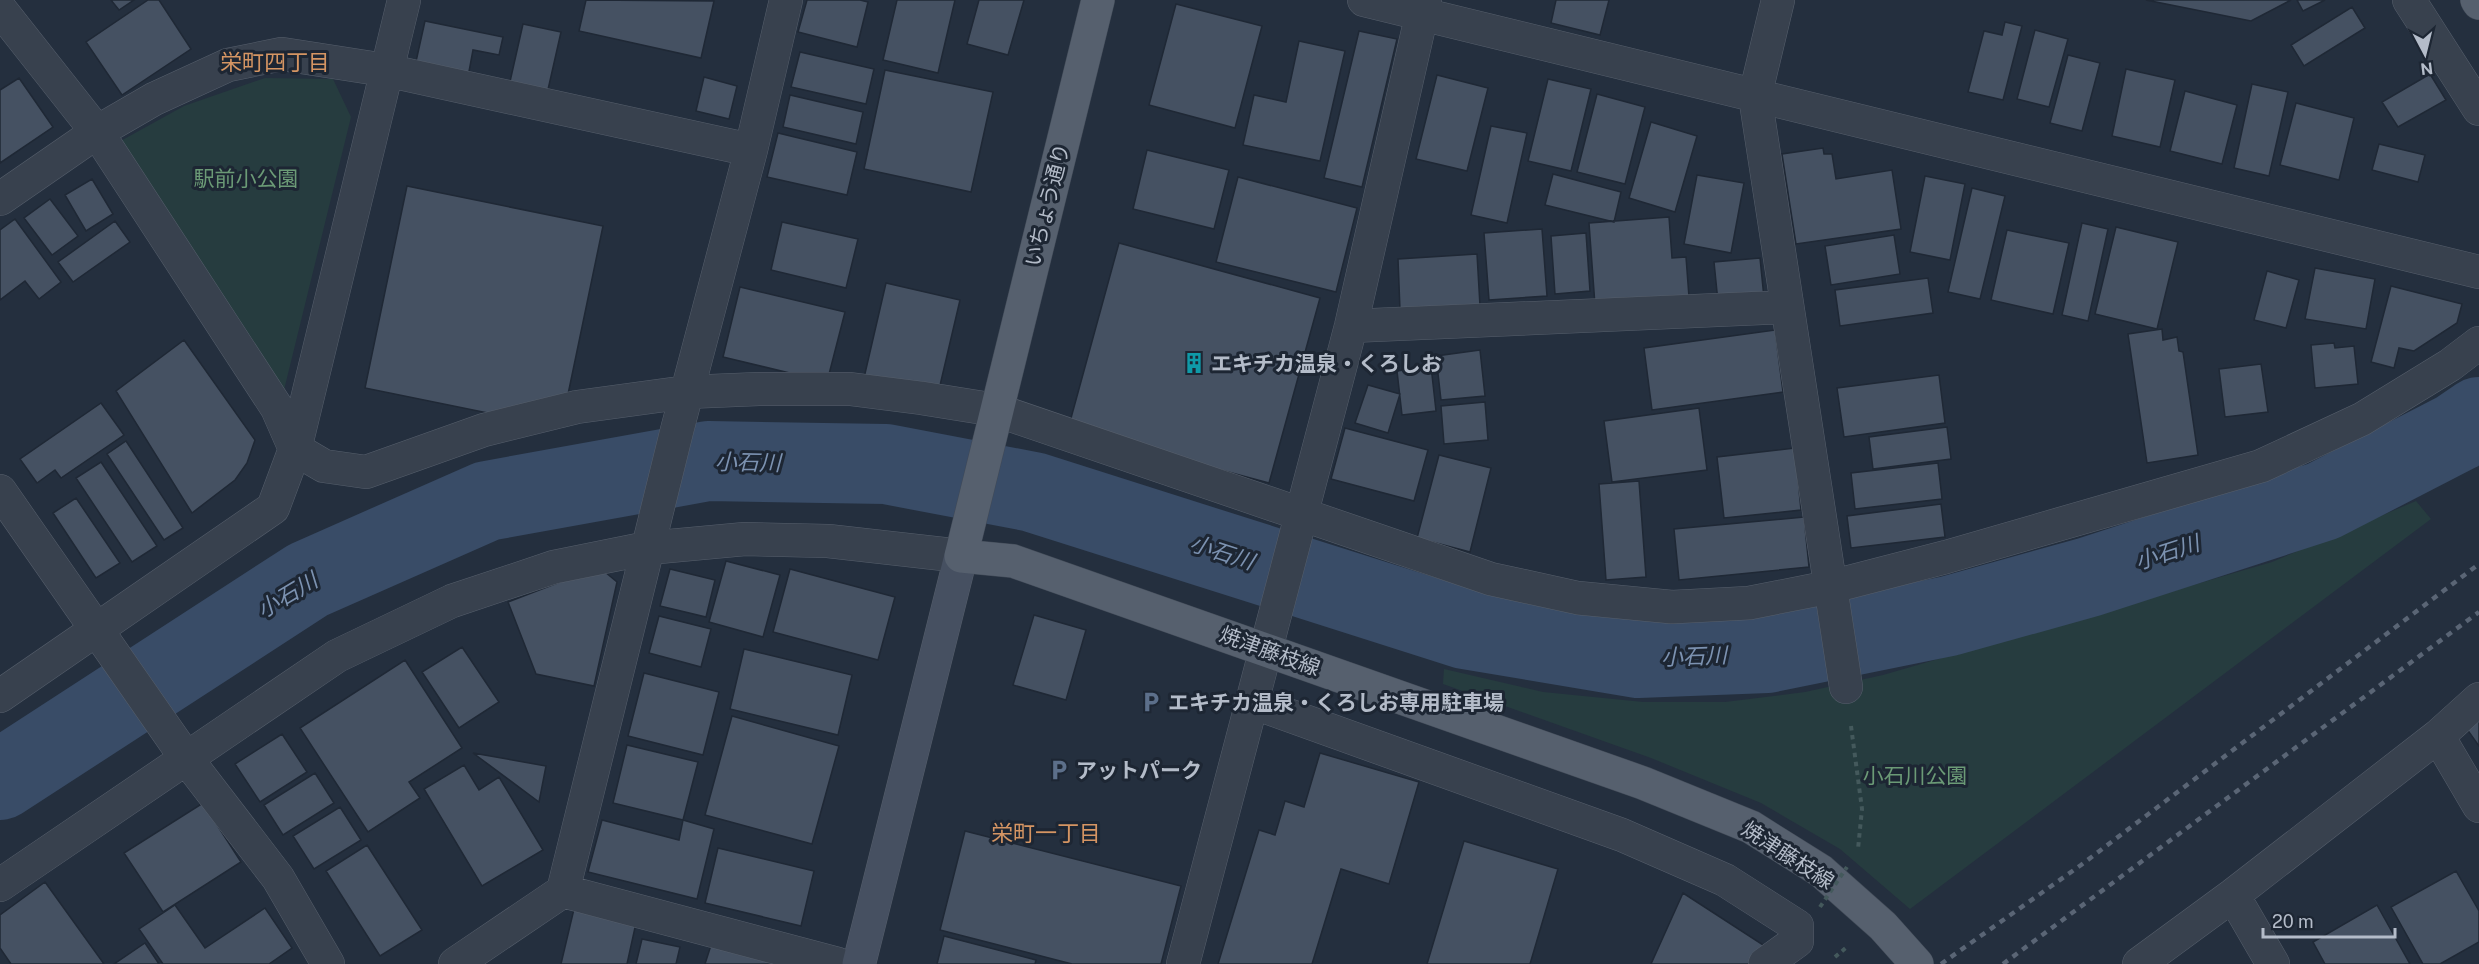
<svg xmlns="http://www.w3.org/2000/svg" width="2479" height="964" font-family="'Public Sans','Noto Sans JP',sans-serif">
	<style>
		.green { fill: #263c3f }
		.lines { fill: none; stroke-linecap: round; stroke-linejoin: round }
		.river { stroke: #394c67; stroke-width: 80 }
		.building { fill: #455162; stroke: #1f2835; stroke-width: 1.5 }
		.street-casing { stroke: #565f6c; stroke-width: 34 }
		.secondary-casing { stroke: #565f6c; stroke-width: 34 }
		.primary-casing { stroke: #414a57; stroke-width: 34 }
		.path { stroke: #44595c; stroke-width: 4; stroke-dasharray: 4.5 4.5; stroke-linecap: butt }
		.street { stroke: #38414e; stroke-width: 33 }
		.secondary { stroke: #465061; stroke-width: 33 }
		.primary { stroke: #56606e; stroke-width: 33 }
		.rail { stroke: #5a6575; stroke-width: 4.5; stroke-dasharray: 6 6; stroke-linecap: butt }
		.path-bridge { stroke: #44595c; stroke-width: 4; stroke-dasharray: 4.5 4.5; stroke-linecap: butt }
		.labels { text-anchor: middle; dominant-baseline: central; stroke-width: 6; stroke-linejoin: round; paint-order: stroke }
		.park-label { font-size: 21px; fill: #6b9a76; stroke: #1d2633 }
		.street-label { font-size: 21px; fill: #b4bcc9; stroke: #1d2633 }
		.poi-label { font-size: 21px; font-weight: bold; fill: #b4bcc9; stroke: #1d2633; text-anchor: start }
		.neighbourhood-label { font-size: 22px; fill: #d59563; stroke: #1d2633 }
		.water-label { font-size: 22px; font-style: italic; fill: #7c92b1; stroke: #1d2633 }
	</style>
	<rect width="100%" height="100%" fill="#242f3e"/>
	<path class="green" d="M265 78 333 79 351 117 284 390 117 143 184 106Z
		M2416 501 2431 519 1910 909 1840 849 1761 803 1651 758 1443 684 1444 669 1543 692 1643 702H1725L1805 692 1883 675 2272 562Z"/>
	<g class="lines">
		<path class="river" d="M0 780 308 580 487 501 708 461 886 464 1033 492 1465 629 1638 658 1767 653 1949 616 2089 577 2323 501 2457 432 2479 417"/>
	</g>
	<path class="building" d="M111 0H134L119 10Z
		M148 0H159L191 49 122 95 86 42Z
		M586 0 714 1 701 58 579 31Z
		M807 0H860L868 2 857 47 798 32Z
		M897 0H955L938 73 883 60Z
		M979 0H1024L1008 55 967 44Z
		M1556 0H1609L1600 35 1551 23Z
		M2146 0H2291L2251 21Z
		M2297 0H2325L2303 11Z
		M1176 4 1262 26 1235 128 1149 105Z
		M2352 7 2365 28 2304 66 2291 45Z
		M425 21 503 37 499 55 473 50 468 77 415 66Z
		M2005 22 2022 26 2003 100 1968 92 1984 31 2002 35Z
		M523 24 561 32 547 94 509 86Z
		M2035 30 2068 39 2049 107 2017 99Z
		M1359 31 1397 39 1362 187 1324 178Z
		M1299 41 1345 51 1320 161 1243 145 1254 95 1286 102Z
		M800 52 874 69 866 104 791 87Z
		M2068 55 2100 63 2082 131 2050 123Z
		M2126 69 2175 80 2160 147 2112 136Z
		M885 70 993 92 971 192 864 169Z
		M2430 74 2446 100 2398 127 2382 102Z
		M1437 75 1488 88 1467 171 1416 159Z
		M704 77 737 86 729 119 696 111Z
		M19 78 53 127 0 163V90Z
		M1548 79 1591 89 1571 171 1528 161Z
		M2252 84 2288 92 2269 176 2234 168Z
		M2185 91 2237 105 2222 164 2170 151Z
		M1597 94 1645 107 1625 184 1577 172Z
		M790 95 863 112 856 144 783 127Z
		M2296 103 2354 118 2339 180 2280 165Z
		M1651 122 1697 136 1675 212 1629 198Z
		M1491 126 1527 133 1507 223 1471 215Z
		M778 133 857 152 847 195 767 177Z
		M2379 144 2425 155 2418 182 2372 170Z
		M1823 148 1824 154H1832L1836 179 1892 170 1901 229 1796 244 1782 154Z
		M1147 150 1229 170 1214 229 1133 209Z
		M1553 174 1621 192 1614 222 1545 205Z
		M1697 175 1744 183 1731 253 1684 244Z
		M1925 176 1965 184 1950 260 1910 252Z
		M1238 177 1357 208 1336 292 1216 262Z
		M92 179 113 214 86 231 65 195Z
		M407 186 603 226 561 428 365 388Z
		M1972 188 2005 196 1980 299 1948 292Z
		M50 199 78 236 52 255 24 218Z
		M1669 217 1672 258 1686 257 1689 297 1595 305 1589 223Z
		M15 219 61 282 39 299 25 281 0 300V230Z
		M115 221 130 242 73 282 58 262Z
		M782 222 858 239 846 288 771 270Z
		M2082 223 2108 229 2088 321 2062 315Z
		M2116 227 2178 242 2157 329 2095 314Z
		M1542 229 1547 296 1489 300 1484 233Z
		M2007 230 2069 243 2053 314 1991 300Z
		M1586 233 1590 291 1555 294 1551 236Z
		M1894 235 1900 274 1831 285 1825 246Z
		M1119 243 1320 298 1269 483 1068 429Z
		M1477 254 1480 306 1400 310 1398 259Z
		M1760 258 1764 298 1718 302 1714 262Z
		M2315 268 2375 279 2366 329 2305 319Z
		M2267 271 2299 280 2286 328 2254 320Z
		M1928 278 1933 313 1840 326 1835 290Z
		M886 283 960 300 934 411 860 395Z
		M2391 286 2462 304 2457 323 2414 351 2399 348 2394 368 2371 362Z
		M740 287 845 312 827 382 723 357Z
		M2162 329 2163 340 2177 337 2179 351 2183 352 2198 455 2147 463 2128 334Z
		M1775 330 1783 392 1652 410 1644 348Z
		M184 340 255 440 247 463 235 480 192 513 116 391Z
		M2334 343 2335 348 2354 346 2358 384 2315 388 2311 345Z
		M1480 350 1485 396 1441 400 1436 356Z
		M2261 364 2268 412 2225 417 2219 369Z
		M1431 366 1436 411 1402 415 1397 371Z
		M1939 375 1945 423 1844 437 1837 388Z
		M1368 385 1400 394 1388 433 1355 423Z
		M1485 402 1488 440 1444 444 1441 406Z
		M101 403 124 435 61 478 55 470 37 483 20 459Z
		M1699 408 1707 470 1612 482 1604 421Z
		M1947 427 1951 459 1873 469 1869 437Z
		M1345 428 1428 450 1414 501 1331 479Z
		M126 441 183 528 164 540 107 454Z
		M1795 448 1801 510 1724 518 1717 457Z
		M1439 455 1491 468 1470 552 1417 538Z
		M101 462 157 546 132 562 76 478Z
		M1938 463 1942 499 1855 509 1851 473Z
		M1639 481 1646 577 1606 580 1599 484Z
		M76 498 120 563 96 578 53 513Z
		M1941 504 1945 537 1851 548 1847 516Z
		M1804 517 1809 567 1679 580 1674 529Z
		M726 561 780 575 763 637 709 622Z
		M599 567 617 582 594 686 536 674 508 602Z
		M670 569 715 580 706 617 660 606Z
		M790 569 895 597 878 660 773 632Z
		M1034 615 1086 630 1066 700 1013 685Z
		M659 616 711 629 701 667 649 653Z
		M462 647 499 702 459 728 422 672Z
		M744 649 852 675 838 735 730 709Z
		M405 660 462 748 409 782 420 798 368 832 300 728Z
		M644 673 719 692 703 755 628 736Z
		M2479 714V746L2464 725Z
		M732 716 839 746 812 844 705 815Z
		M282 734 307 772 260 802 235 764Z
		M627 745 698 762 683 820 613 803Z
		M473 753 546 766 539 802Z
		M1320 753 1419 782 1389 884 1341 869 1312 964H1218L1259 830 1275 835 1285 801 1304 807Z
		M464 765 479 790 499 777 543 850 482 886 424 789Z
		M315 773 334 803 283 835 264 805Z
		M203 803 241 862 163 912 124 853Z
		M340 807 361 840 314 869 293 836Z
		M602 820 679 840 683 820 714 829 697 899 588 872Z
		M965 831 1181 886 1161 964H1072L940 930Z
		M1464 841 1558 869 1530 964H1427Z
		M367 845 422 930 380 956 326 871Z
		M718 848 814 871 801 926 705 903Z
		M2456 871 2479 911V942L2440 964H2423L2391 907Z
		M45 882 104 964H11L0 948V915Z
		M1683 893 1774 952 1757 964H1651Z
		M175 905 205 948 265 908 292 948 269 964H163L139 929Z
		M2377 905 2410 964H2325L2313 942Z
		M574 909 636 923 627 964H561Z
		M944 936 1036 960 1035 964H937Z
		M642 939 680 947 676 964H636Z
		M712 942 788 964H705Z
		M145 943 159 964H114Z"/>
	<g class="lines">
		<defs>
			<path id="street" d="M1364 0 2479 272
				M1778 0 1755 96 1846 687
				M2409 0 2479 109
				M0 9 97 132 277 408 295 449 324 466 366 472 484 430 577 407 687 392 759 389H850L921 398 996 410 1491 579 1578 598 1672 607 1749 603 1830 587 1946 557 2261 466 2362 419 2450 365 2479 343
				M0 199 97 132 154 99 228 65 282 54 385 70 751 150
				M1351 326 1787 307
				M0 491 186 758 278 878 328 964
				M0 696 273 508 295 449 404 0
				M1252 702 1622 835 1725 880 1797 926V941L1765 964
				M2438 736 2479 806
				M0 885 337 656 452 601 554 567 648 548 745 539 828 541 961 556
				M563 891 677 430 751 150 786 0
				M2233 895 2273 964
				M455 964 563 891 838 964
				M1183 964 1351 326 1425 0
				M2139 964 2233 895 2438 736 2479 699"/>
			<path id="secondary" d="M859 964 961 556"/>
			<path id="primary" d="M1098 0 961 556 1013 561 1643 783 1751 827 1821 871 1883 926 1917 964
				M2477 0 2479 3"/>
		</defs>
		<use href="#street" class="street-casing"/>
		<use href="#secondary" class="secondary-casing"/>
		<use href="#primary" class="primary-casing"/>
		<path class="path" d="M1851 726 1862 809 1858 849
			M1835 957 1848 946"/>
		<use href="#street" class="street"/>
		<use href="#secondary" class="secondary"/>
		<use href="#primary" class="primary"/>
		<path class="rail" d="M1941 964 2081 865 2479 564
			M2003 964 2479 612"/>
		<path class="path-bridge" d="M1820 907 1847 867"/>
	</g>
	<defs>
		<symbol id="building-bare" viewBox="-9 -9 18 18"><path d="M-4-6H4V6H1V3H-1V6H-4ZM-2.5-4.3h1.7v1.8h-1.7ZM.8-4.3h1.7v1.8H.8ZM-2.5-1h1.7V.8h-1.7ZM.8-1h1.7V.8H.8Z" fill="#0f9aa8" stroke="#1d2633" stroke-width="2.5" paint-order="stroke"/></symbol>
		<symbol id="parking-bare" viewBox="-9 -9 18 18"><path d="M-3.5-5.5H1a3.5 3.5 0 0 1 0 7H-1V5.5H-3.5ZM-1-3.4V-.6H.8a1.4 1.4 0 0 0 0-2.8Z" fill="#5c6f8a" stroke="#1d2633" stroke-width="2.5" paint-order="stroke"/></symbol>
	</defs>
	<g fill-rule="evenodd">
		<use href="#building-bare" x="1179" y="348" width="30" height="30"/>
		<use href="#parking-bare" x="1136" y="687" width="30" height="30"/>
		<use href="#parking-bare" x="1044" y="755" width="30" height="30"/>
	</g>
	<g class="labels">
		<g class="park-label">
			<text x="246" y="178">駅前小公園</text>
			<text x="1915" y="775">小石川公園</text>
		</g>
		<g class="street-label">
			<text transform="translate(1047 205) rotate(-76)">いちょう通り</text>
			<text transform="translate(1270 651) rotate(20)">焼津藤枝線</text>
			<text transform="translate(1788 855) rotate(33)">焼津藤枝線</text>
		</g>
		<g class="poi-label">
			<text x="1211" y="363">エキチカ温泉・くろしお</text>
			<text x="1168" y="702">エキチカ温泉・くろしお専用駐車場</text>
			<text x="1076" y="770">アットパーク</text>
		</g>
		<g class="neighbourhood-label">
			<text x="275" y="62">栄町四丁目</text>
			<text x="1046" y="833">栄町一丁目</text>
		</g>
		<g class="water-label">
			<text transform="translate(748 462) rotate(1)">小石川</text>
			<text transform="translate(1222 552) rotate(18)">小石川</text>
			<text transform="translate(2167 552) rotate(-18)">小石川</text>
			<text transform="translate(287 595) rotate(-31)">小石川</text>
			<text transform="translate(1694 656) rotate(-2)">小石川</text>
		</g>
	</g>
	<g transform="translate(2425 54) rotate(173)" stroke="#1d2633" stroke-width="4.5" paint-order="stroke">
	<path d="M0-4.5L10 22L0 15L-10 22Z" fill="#b4bcc9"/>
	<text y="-9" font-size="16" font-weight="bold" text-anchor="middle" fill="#b4bcc9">N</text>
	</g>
	<path d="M2263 928v9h132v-9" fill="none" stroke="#b4bcc9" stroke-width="3"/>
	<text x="2272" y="928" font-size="18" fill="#b4bcc9" stroke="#1d2633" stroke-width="4.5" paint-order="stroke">20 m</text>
</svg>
